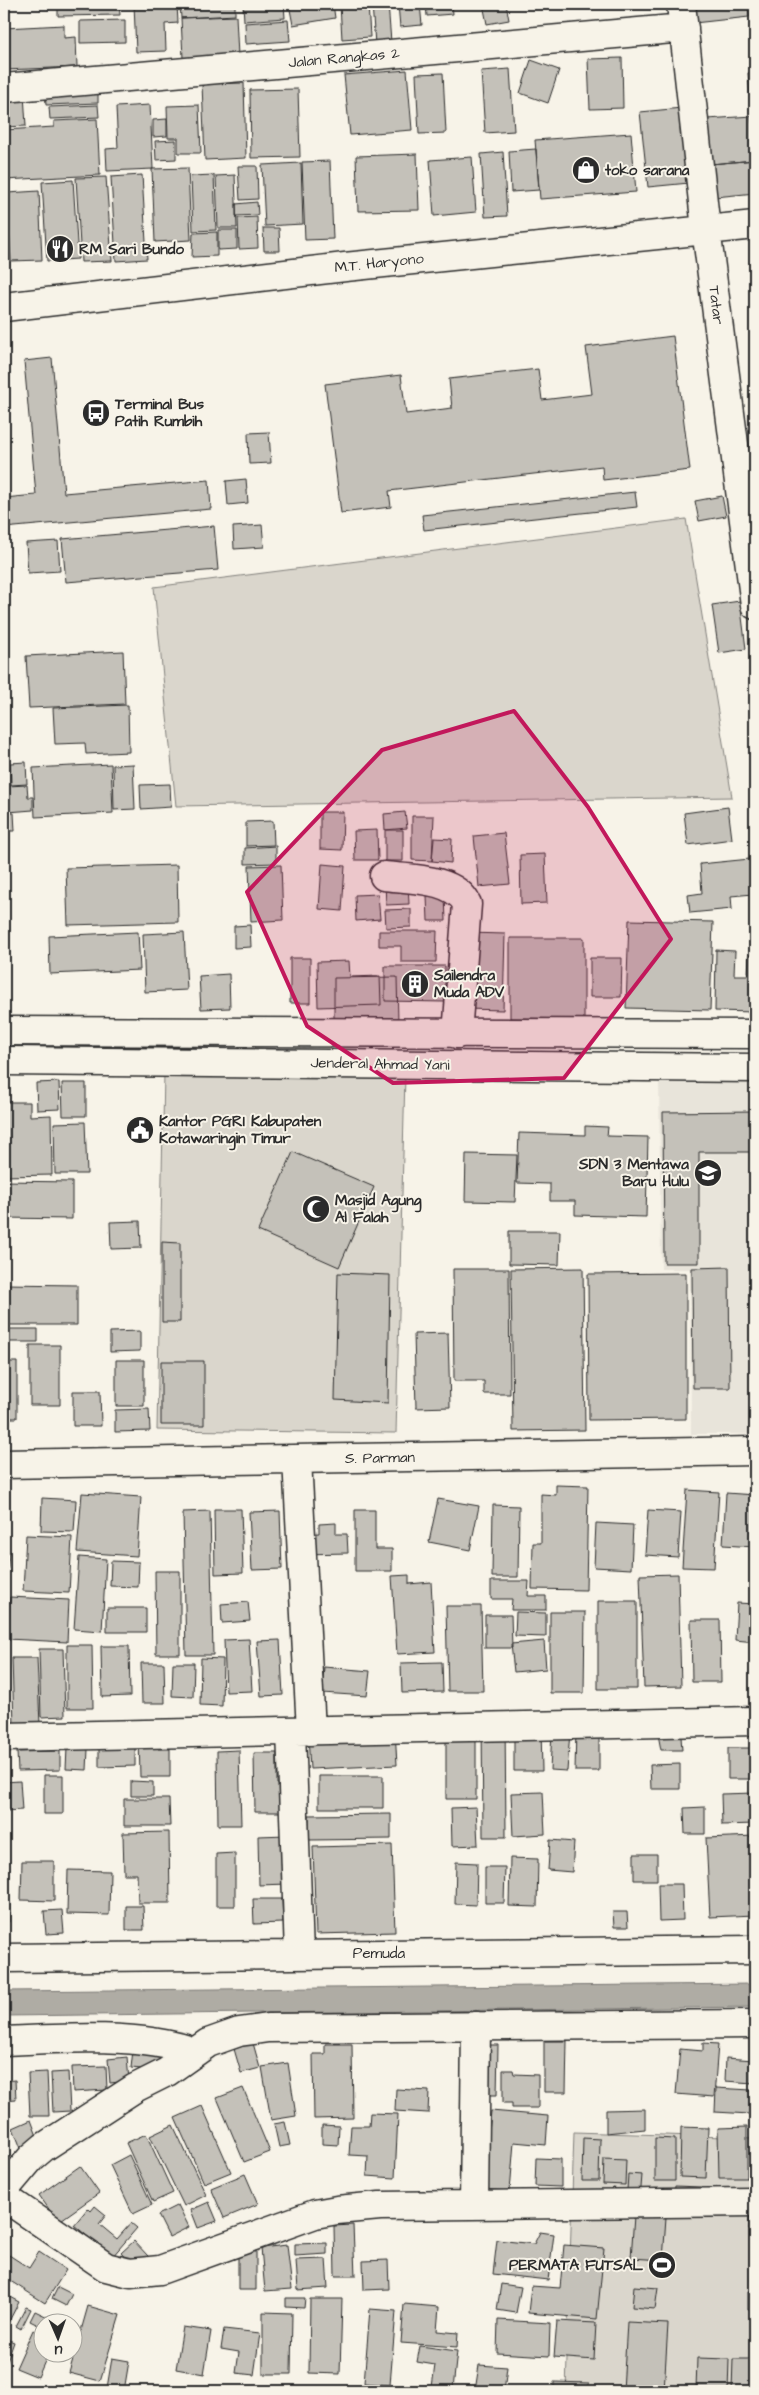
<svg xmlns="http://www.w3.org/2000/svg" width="759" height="2395" font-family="'Architects Daughter',sans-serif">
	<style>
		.built { fill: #e8e4da }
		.green { fill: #dad6cc; stroke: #82807c }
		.water { fill: #afaca4; stroke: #7a7874 }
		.building { fill: #c4c1b9; stroke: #2b2b2b }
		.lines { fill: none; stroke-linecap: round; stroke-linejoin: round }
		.minor-casing { stroke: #2b2b2b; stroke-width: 31 }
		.highway-casing { stroke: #2b2b2b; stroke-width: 31 }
		.minor { stroke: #f7f3e8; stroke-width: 28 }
		.highway { stroke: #f7f3e8; stroke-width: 28 }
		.marked { fill: #c2185b; fill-opacity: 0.2; stroke: #c2185b; stroke-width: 4; stroke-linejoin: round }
		.labels { text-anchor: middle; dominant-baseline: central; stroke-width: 4; stroke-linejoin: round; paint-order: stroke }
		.street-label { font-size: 15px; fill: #2b2b2b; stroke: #f7f3e8 }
		.poi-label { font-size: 15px; font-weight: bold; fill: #2b2b2b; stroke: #f7f3e8; text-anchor: start }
	</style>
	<rect width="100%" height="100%" fill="#f7f3e8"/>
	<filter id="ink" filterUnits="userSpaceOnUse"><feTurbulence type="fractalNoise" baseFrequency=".02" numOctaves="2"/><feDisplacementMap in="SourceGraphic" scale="10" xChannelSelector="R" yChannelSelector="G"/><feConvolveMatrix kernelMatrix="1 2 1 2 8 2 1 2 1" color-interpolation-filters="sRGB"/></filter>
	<g filter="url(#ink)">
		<path class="built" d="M659 1075 755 1077V1434H691L690 1269H661Z"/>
		<path class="green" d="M686 519 732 797 176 806 154 587Z
			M164 1073 405 1075 396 1433 157 1430Z
			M574 2132 755 2138V2391H566Z"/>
		<path class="water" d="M755 1984V2007L4 2016V1991Z"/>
		<path class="building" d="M58 4H119L120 15 58 16Z
			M134 4H177L178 23 165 24 166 51 136 52Z
			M180 4H235V15L181 18Z
			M243 4H284L285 18 244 21Z
			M289 4H333L335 18 293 25Z
			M368 4 370 37 342 39 340 5Z
			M372 4H388L391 42 375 44Z
			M398 4H420L422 25 400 27Z
			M426 4H452L453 14 427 16Z
			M483 4H506L509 20 487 24Z
			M692 4H748L749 17 694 23Z
			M236 16 238 56 183 58 181 18Z
			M125 20V42L80 43V21Z
			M288 20 290 41 246 44 245 23Z
			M64 25V38L76 37 77 67 4 70V28Z
			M622 58 623 108 590 109 588 59Z
			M531 60 559 70 548 103 520 93Z
			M510 69 514 131 485 133 481 71Z
			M407 70 412 130 350 135 344 75Z
			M755 72V153L748 73Z
			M443 73 446 133 419 134 416 74Z
			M244 83 246 158 205 160 202 84Z
			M98 89V103L46 105 45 91Z
			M298 89 300 157 251 158 250 90Z
			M24 94 26 126 4 127V96Z
			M98 105 99 117 50 119 49 107Z
			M150 105 153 169 107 171 106 149 118 148 116 107Z
			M199 105 201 153H178V138H168L167 106Z
			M682 108 689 183 648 187 640 112Z
			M752 116 755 160 711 164 707 119Z
			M97 119 100 175 4 180V130L54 127V121Z
			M167 119V136L153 137V120Z
			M631 133 636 192 540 199 535 140Z
			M176 140V159L156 160 155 141Z
			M536 149 539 190 511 192 509 151Z
			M503 152 507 216 485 217 481 154Z
			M417 154 419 210 358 211 356 156Z
			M472 157 476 212 434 216 430 160Z
			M755 160V193L715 197 711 164Z
			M330 161 333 239 305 240 302 162Z
			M301 163 303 224 265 226 262 165Z
			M238 166H257L258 199 240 200Z
			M188 168 191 240 155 242 152 169Z
			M142 175 147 259 116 261 111 177Z
			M214 175 216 230 193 231 191 176Z
			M235 175 237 228H218L216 176Z
			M106 177 112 261 81 262 76 178Z
			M73 180 78 259 47 261 42 182Z
			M4 182 8 250H4Z
			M39 191 42 260 11 261 7 193Z
			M257 202 258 215 236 216V204Z
			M257 217 258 248 239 249 238 218Z
			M263 228H279L280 251H264Z
			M218 230H237V249L218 250Z
			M217 232V256L192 257 193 233Z
			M4 253H9V267L4 268Z
			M673 336 690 470 603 480 602 466 389 491 391 507 341 513 325 384 401 375 406 414 452 408 449 379 538 369 542 400 592 394 586 347Z
			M52 358 64 493 209 480 211 509 4 528V498L36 495 24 361Z
			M269 432 271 463 249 464 248 433Z
			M246 479 248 503 228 505 226 481Z
			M635 492 637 507 424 530 422 515Z
			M722 496 726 516 699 521 695 501Z
			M262 525 264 547 234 549 233 527Z
			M214 526 218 570 66 582 62 539Z
			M58 541 60 571 28 573 26 543Z
			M740 601 746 649 719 653 712 605Z
			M123 651 125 704 29 708 26 656Z
			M128 705 129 752 86 754 85 743 55 744 53 708Z
			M26 762 27 784 11 785 10 763Z
			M111 764 113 813 35 817 33 768Z
			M133 764 135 809 114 810 113 765Z
			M170 784 171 807 141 809 140 785Z
			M27 785 28 797H33V810L8 812 7 786Z
			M728 807 732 839 688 845 684 813Z
			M320 812H343L342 850 320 849Z
			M405 812 407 828 385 830 384 814Z
			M4 813H14L15 831H4Z
			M412 816H434L432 861 412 860Z
			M273 821 274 845 246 846V822Z
			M377 830 378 860H355L354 831Z
			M385 830H403V861H385Z
			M504 833 510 884 479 887 474 836Z
			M434 838 452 839 451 863 432 861Z
			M276 846V863L245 864V848Z
			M545 854 547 903 521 904 520 855Z
			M750 859 753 894 731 896 732 909 690 913 688 895 702 893 700 864Z
			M322 864 345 866 342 911 319 909Z
			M177 865 178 922 68 925 66 868Z
			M281 865 283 920 251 922 249 866Z
			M408 883 409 904 386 905 385 884Z
			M378 894 380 919 356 921 355 895Z
			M445 895 446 921H428L427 896Z
			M411 909V927L386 928 385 910Z
			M629 920 713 922 710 1010 626 1008Z
			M250 925 251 947 234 948V926Z
			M379 931H437L436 962H401V946H379Z
			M138 932 140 970 50 974 49 936Z
			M184 932 187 990 145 992 143 934Z
			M468 933 505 934 503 1010 466 1009Z
			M510 938H584V1019L510 1018Z
			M716 950 735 951 734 975H748L749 955 755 956V1012L715 1011Z
			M290 958H310V1003H290Z
			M590 958H622L621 997H590Z
			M349 961 350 977 380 976 381 1005 318 1007 317 962Z
			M385 966H445V1002L385 1001Z
			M229 974 230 1008 201 1009 199 976Z
			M397 977 398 1022 334 1023V978Z
			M59 1082 60 1109 37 1110 36 1083Z
			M62 1083H86V1116H63Z
			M4 1102H30V1116L51 1115 52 1175 4 1176Z
			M755 1111V1152H699V1263H664L663 1112Z
			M85 1122 87 1174H55L54 1123Z
			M585 1126 608 1127 607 1136 648 1137 646 1217 575 1215V1201H550V1184L517 1183 519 1133 585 1135Z
			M293 1152 374 1187 339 1267 258 1231Z
			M466 1154 517 1155 515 1202 465 1201Z
			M4 1181 72 1182V1219L4 1218Z
			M140 1221 141 1248 111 1249 110 1222Z
			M509 1231H560L559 1265 509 1264Z
			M162 1242 180 1243V1322H162Z
			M729 1267 730 1388H693L692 1268Z
			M583 1268 585 1430 513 1431 511 1269Z
			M453 1269H509L510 1394H484V1381H454Z
			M338 1273 390 1275 388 1403 335 1400Z
			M686 1273V1419L589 1420 588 1274Z
			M4 1284 77 1285V1325H4Z
			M4 1329H38V1342H4Z
			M140 1331V1351L110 1352V1332Z
			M448 1333 450 1407 416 1408 414 1334Z
			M30 1345H60V1405H30Z
			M116 1360H144V1406H116Z
			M161 1361H204V1425H161Z
			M4 1362H17V1418H4Z
			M73 1391H100L101 1426H73Z
			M149 1409 150 1431 115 1432V1410Z
			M556 1485 588 1486 586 1590 532 1589 533 1543H541V1494L556 1495Z
			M687 1490 719 1492 714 1568 682 1567Z
			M82 1493 141 1497 137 1556 77 1552Z
			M726 1493 755 1495V1547L723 1545Z
			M42 1498 76 1500 74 1532 41 1531Z
			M438 1499 479 1506 470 1550 429 1542Z
			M493 1505 519 1506 518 1577H492Z
			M214 1509H241L243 1573 215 1574Z
			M355 1510H375V1549H392V1571H355Z
			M648 1510 681 1512 678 1557 645 1555Z
			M210 1511 213 1655H186L183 1512Z
			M280 1511 282 1569 252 1570 249 1512Z
			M336 1523V1534H347L348 1553 303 1554V1534L319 1533V1524Z
			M596 1523 633 1525 631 1569 594 1567Z
			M26 1535 72 1537 69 1593 23 1591Z
			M4 1552 9 1553 5 1598 4 1597Z
			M79 1557 106 1559 102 1631 74 1629Z
			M111 1561 139 1562 138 1587 110 1586Z
			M155 1571H180V1654H156Z
			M678 1574 681 1686 644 1687 640 1575Z
			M409 1575V1584L431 1582 435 1652 397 1654 392 1576Z
			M491 1581H529L528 1596H546V1610H511L512 1599H491Z
			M10 1597 69 1600 67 1642 7 1639Z
			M598 1601H637V1689H598Z
			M248 1602 250 1621 222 1623 221 1604Z
			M737 1603 755 1604V1642L735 1640Z
			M446 1606H481L483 1691H448Z
			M107 1608H146V1632H107Z
			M516 1612 546 1613V1637L515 1636Z
			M550 1612H585L584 1693H550Z
			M4 1614H6L4 1643Z
			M485 1615H511L512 1648H485Z
			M691 1620H720L721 1682H692Z
			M249 1639 252 1691 226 1692 224 1640Z
			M280 1640 283 1695 261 1696 257 1641Z
			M544 1641 546 1669 514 1672 511 1644Z
			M67 1645H92L93 1708H67Z
			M101 1646H129L130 1696 102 1697Z
			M39 1649H63L65 1716 41 1717Z
			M4 1651H5L4 1681Z
			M12 1658H37L40 1725 14 1726Z
			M201 1658 223 1659 222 1706 200 1705Z
			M442 1662 443 1692 402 1693 401 1663Z
			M141 1663H164L165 1703H142Z
			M173 1663H194L193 1697 172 1696Z
			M324 1667 370 1671 367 1696 322 1693Z
			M4 1689H8L10 1728H4Z
			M505 1719 506 1837H483L482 1720Z
			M446 1720H476V1799H446Z
			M656 1724H680L682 1750H661Z
			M514 1727H541L542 1771H514Z
			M576 1729H599V1771H575Z
			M395 1730 397 1765 310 1769 308 1735Z
			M552 1731 570 1732 567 1771 550 1770Z
			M135 1735V1766L99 1767V1743Z
			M158 1736V1749H170V1777H140L139 1737Z
			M67 1748 88 1749 87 1770 66 1769Z
			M728 1748H755V1779H728Z
			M239 1750 241 1825H218L217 1751Z
			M60 1751V1770L18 1771 17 1752Z
			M254 1753H277V1784H285L286 1812H255Z
			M680 1764V1789H651L650 1765Z
			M44 1775H63V1814H44Z
			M319 1776H383V1808H319Z
			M20 1781 22 1810 4 1811V1782Z
			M131 1781 153 1782V1796H131Z
			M543 1792 545 1834 513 1836 511 1793Z
			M755 1793V1824L722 1825 721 1794Z
			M124 1799H169L170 1826H124Z
			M476 1807 478 1845 452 1846 451 1808Z
			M705 1807V1834H685L684 1808Z
			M391 1814V1839L309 1840V1815Z
			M169 1832 170 1903H138L137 1874H124L123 1833Z
			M287 1835 288 1884 259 1885 258 1836Z
			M755 1836V1915L710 1917 706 1838Z
			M550 1840 574 1842 572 1872 548 1870Z
			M392 1845 395 1932 316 1934 313 1847Z
			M235 1853V1906H216V1854Z
			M634 1854H657V1880H634Z
			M510 1858 538 1859 537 1907 509 1906Z
			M22 1861H54V1901L21 1900Z
			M456 1862 477 1863 476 1905 455 1904Z
			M485 1867H505L504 1903H485Z
			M68 1870 110 1871 109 1915 67 1914Z
			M4 1878H9V1922H4Z
			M658 1884H682L683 1920 659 1921Z
			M253 1899H282L283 1923 254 1924Z
			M126 1906H143L144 1930H126Z
			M62 1910 64 1933 46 1934 44 1911Z
			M613 1912H627L628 1927H614Z
			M544 2041H567L566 2092H544Z
			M253 2043 260 2068 241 2073 234 2049Z
			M703 2043 718 2044 714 2097 676 2094 680 2049 703 2051Z
			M325 2044H352L353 2118 314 2119 313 2054H325Z
			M485 2045H498L497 2095H482Z
			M133 2050 163 2053 161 2071 131 2068Z
			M127 2057 129 2081 110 2083 108 2059Z
			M726 2058 754 2060 753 2083 725 2081Z
			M288 2063 296 2116 271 2120 262 2067Z
			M106 2066 107 2090 73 2092 72 2067Z
			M503 2070H513L514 2074 538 2075V2108H512V2103H503Z
			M47 2072 49 2116H30L28 2073Z
			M68 2072 70 2111 53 2112 51 2073Z
			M15 2080 16 2099 4 2100V2081Z
			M243 2088 270 2152 244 2162 217 2098Z
			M716 2088 751 2090 750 2114 715 2112Z
			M396 2089 429 2091 428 2113 395 2111Z
			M4 2104H9L10 2124H4Z
			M202 2106 231 2172 204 2183 175 2118Z
			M645 2109V2129L606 2133V2110Z
			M491 2111 548 2116 546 2145 514 2142 510 2191 484 2189Z
			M370 2113 398 2114 395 2178 367 2176 368 2156 349 2155 351 2126H369Z
			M755 2119V2158L753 2157Z
			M31 2120 40 2144 22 2151 13 2128Z
			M285 2122 290 2145 279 2147 274 2124Z
			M173 2125 206 2195 184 2206 150 2136Z
			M322 2125 339 2126 338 2145 322 2144Z
			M681 2127 708 2128 706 2178 680 2177Z
			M747 2127V2178H719L718 2128Z
			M146 2134 173 2193 153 2202 126 2143Z
			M583 2138 600 2139 599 2181H582Z
			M655 2138 675 2139V2181H655Z
			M129 2155 152 2205 133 2214 110 2165Z
			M536 2158 561 2159V2187L535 2186Z
			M604 2159 626 2160 625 2185 603 2184Z
			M80 2166 99 2193 58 2222 39 2195Z
			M245 2174 258 2204 224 2218 211 2188Z
			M628 2174 642 2175 640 2200 612 2198 613 2188 627 2190Z
			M675 2186 701 2187V2198L674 2197Z
			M209 2202 217 2221 198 2228 191 2210Z
			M178 2205 189 2227 169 2237 158 2215Z
			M95 2206 106 2215 99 2224 117 2239 131 2223 137 2228 112 2257 74 2225 88 2208 91 2211Z
			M750 2206H755V2230H749Z
			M634 2216 666 2217 663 2260 631 2258Z
			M353 2225 355 2276H335L334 2226Z
			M540 2232 554 2234 548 2280 493 2274 497 2240 534 2244Z
			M134 2241 148 2256 135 2269 121 2253Z
			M327 2243V2254L295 2256V2244Z
			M287 2245 292 2289 265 2291 261 2248Z
			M564 2245 604 2248 597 2319 528 2313 531 2286 560 2288Z
			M238 2249H256V2290H238Z
			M39 2252 66 2270 45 2303 4 2277V2263L9 2255 29 2268Z
			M754 2255 755 2256V2281H751Z
			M326 2259 328 2288 298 2290 296 2260Z
			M388 2260 389 2289 364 2290 363 2261Z
			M501 2284 521 2287 516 2313 497 2310Z
			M634 2286 658 2288 655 2309 632 2307Z
			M58 2287 72 2294 66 2306 52 2299Z
			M748 2291H755V2310H748Z
			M4 2294 19 2302 7 2325 4 2323Z
			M286 2298H305L304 2308 286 2307Z
			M310 2299H342L340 2374 309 2373Z
			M404 2304 439 2307 437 2331 458 2333 457 2347 401 2343Z
			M88 2306 120 2315 100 2381 69 2373Z
			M26 2307 31 2309 21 2329 16 2326Z
			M370 2309 396 2311 390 2385 364 2383Z
			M35 2311 54 2320 52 2322H42V2327L30 2321Z
			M263 2312 292 2313 291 2374H263Z
			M498 2320 550 2323 549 2356 497 2353Z
			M557 2321 596 2323 594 2360 554 2357Z
			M627 2322 668 2324 664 2391H623Z
			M183 2327 211 2331 204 2374 176 2369Z
			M224 2329 260 2333 254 2375 236 2373 239 2352 221 2349Z
			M33 2330 42 2334V2352H49L38 2377 16 2368Z
			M4 2338 14 2342 4 2370Z
			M420 2346 457 2351 453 2389 432 2387 435 2365 417 2362Z
			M112 2358 129 2361 124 2391 107 2388Z
			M697 2358 729 2359 728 2391H696Z
			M733 2359H751L750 2391H732Z
			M479 2365 507 2367 504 2391H475Z
			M554 2382 589 2383V2391H554Z
			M432 2387 449 2391H432Z"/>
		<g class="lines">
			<defs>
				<path id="minor" d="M681 4 706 229 755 605
					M4 88 684 28
					M4 307 345 267 755 225
					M384 876C410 879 455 878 467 904L457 1034
					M297 1459 311 1731
					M4 1464 755 1451
					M291 1731 299 1954
					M4 1737 755 1721
					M4 1958 755 1950
					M4 2041C61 2038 141 2033 195 2052
					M4 2190 31 2158 44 2147 135 2088 167 2072 208 2043 239 2032 268 2028 755 2024
					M4 2197 106 2267 130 2273 160 2270 315 2214 337 2210 380 2206 755 2202
					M474 2205 476 2026"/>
				<path id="highway" d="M4 1031 755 1034
					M4 1061 755 1068"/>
			</defs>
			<use href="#minor" class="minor-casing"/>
			<use href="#highway" class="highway-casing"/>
			<use href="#minor" class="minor"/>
			<use href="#highway" class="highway"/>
		</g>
	</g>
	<path class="marked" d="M514 711 588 807 671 939 564 1078 393 1083 307 1026 247 892 382 750Z"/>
	<defs>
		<symbol id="shop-disc" viewBox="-11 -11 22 22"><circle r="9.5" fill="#2b2b2b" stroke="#f7f3e8"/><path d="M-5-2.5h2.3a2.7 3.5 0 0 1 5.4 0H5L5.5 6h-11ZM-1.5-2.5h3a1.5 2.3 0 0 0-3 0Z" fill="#fff"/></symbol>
		<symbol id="restaurant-disc" viewBox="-11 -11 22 22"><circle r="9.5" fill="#2b2b2b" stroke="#f7f3e8"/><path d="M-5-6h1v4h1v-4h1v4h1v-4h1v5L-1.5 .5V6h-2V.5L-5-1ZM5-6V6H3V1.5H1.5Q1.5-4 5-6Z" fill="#fff"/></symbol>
		<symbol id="bus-disc" viewBox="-11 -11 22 22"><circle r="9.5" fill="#2b2b2b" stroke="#f7f3e8"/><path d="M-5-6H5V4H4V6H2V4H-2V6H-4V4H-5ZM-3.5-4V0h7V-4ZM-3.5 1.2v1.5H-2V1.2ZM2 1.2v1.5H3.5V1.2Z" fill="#fff"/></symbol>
		<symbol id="building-disc" viewBox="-11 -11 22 22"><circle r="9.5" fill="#2b2b2b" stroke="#f7f3e8"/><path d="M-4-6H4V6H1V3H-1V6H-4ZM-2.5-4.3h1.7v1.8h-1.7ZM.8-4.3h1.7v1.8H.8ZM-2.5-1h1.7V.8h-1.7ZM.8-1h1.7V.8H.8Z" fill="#fff"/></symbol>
		<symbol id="civic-disc" viewBox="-11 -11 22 22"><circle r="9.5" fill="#2b2b2b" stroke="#f7f3e8"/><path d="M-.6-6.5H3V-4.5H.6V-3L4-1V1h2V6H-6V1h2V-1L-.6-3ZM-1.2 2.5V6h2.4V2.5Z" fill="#fff"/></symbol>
		<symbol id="school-disc" viewBox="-11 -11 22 22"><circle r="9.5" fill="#2b2b2b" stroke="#f7f3e8"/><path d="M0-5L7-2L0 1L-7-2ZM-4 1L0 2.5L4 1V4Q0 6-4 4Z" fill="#fff"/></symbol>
		<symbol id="mosque-disc" viewBox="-11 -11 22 22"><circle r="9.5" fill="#2b2b2b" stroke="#f7f3e8"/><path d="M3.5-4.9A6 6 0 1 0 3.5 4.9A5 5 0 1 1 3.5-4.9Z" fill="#fff"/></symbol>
		<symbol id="stadium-disc" viewBox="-11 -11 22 22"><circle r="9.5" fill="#2b2b2b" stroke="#f7f3e8"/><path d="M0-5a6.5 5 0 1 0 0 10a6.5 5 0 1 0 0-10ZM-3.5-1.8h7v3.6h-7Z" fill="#fff"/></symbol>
	</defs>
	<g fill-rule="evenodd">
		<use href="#shop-disc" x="570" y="154" width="32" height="32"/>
		<use href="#restaurant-disc" x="44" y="233" width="32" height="32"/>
		<use href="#bus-disc" x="80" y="397" width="32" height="32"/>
		<use href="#building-disc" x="399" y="968" width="32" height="32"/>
		<use href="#civic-disc" x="124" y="1114" width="32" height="32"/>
		<use href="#school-disc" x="692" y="1157" width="32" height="32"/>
		<use href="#mosque-disc" x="300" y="1193" width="32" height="32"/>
		<use href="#stadium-disc" x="646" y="2249" width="32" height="32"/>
	</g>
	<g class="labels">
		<g class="street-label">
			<text transform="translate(344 58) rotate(-5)">Jalan Rangkas 2</text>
			<text transform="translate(379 263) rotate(-6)">M.T. Haryono</text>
			<text transform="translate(716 305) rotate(83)">Tatar</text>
			<text transform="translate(380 1064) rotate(1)">Jenderal Ahmad Yani</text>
			<text transform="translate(380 1458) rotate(-1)">S. Parman</text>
			<text x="379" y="1953">Pemuda</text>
		</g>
		<g class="poi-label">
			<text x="605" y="170">toko sarana</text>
			<text x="79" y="249">RM Sari Bundo</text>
			<text x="115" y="404">Terminal Bus<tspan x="115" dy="17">Patih Rumbih</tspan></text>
			<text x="434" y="975">Sailendra<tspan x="434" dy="17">Muda ADV</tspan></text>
			<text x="159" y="1121">Kantor PGRI Kabupaten<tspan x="159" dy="17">Kotawaringin Timur</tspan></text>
			<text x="689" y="1164" text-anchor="end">SDN 3 Mentawa<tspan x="689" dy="17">Baru Hulu</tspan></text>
			<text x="335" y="1200">Masjid Agung<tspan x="335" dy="17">Al Falah</tspan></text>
			<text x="643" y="2265" text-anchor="end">PERMATA FUTSAL</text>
		</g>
	</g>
	<rect width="759" height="2395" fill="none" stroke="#f7f3e8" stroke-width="20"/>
	<rect x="10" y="10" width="739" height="2375" fill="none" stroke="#2b2b2b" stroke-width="2" filter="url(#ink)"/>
	<g transform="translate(58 2338) rotate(178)"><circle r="24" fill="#f7f3e8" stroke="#a5a39c"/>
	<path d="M0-4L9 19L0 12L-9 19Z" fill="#2b2b2b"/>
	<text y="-8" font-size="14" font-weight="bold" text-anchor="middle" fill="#2b2b2b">U</text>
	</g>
</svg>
